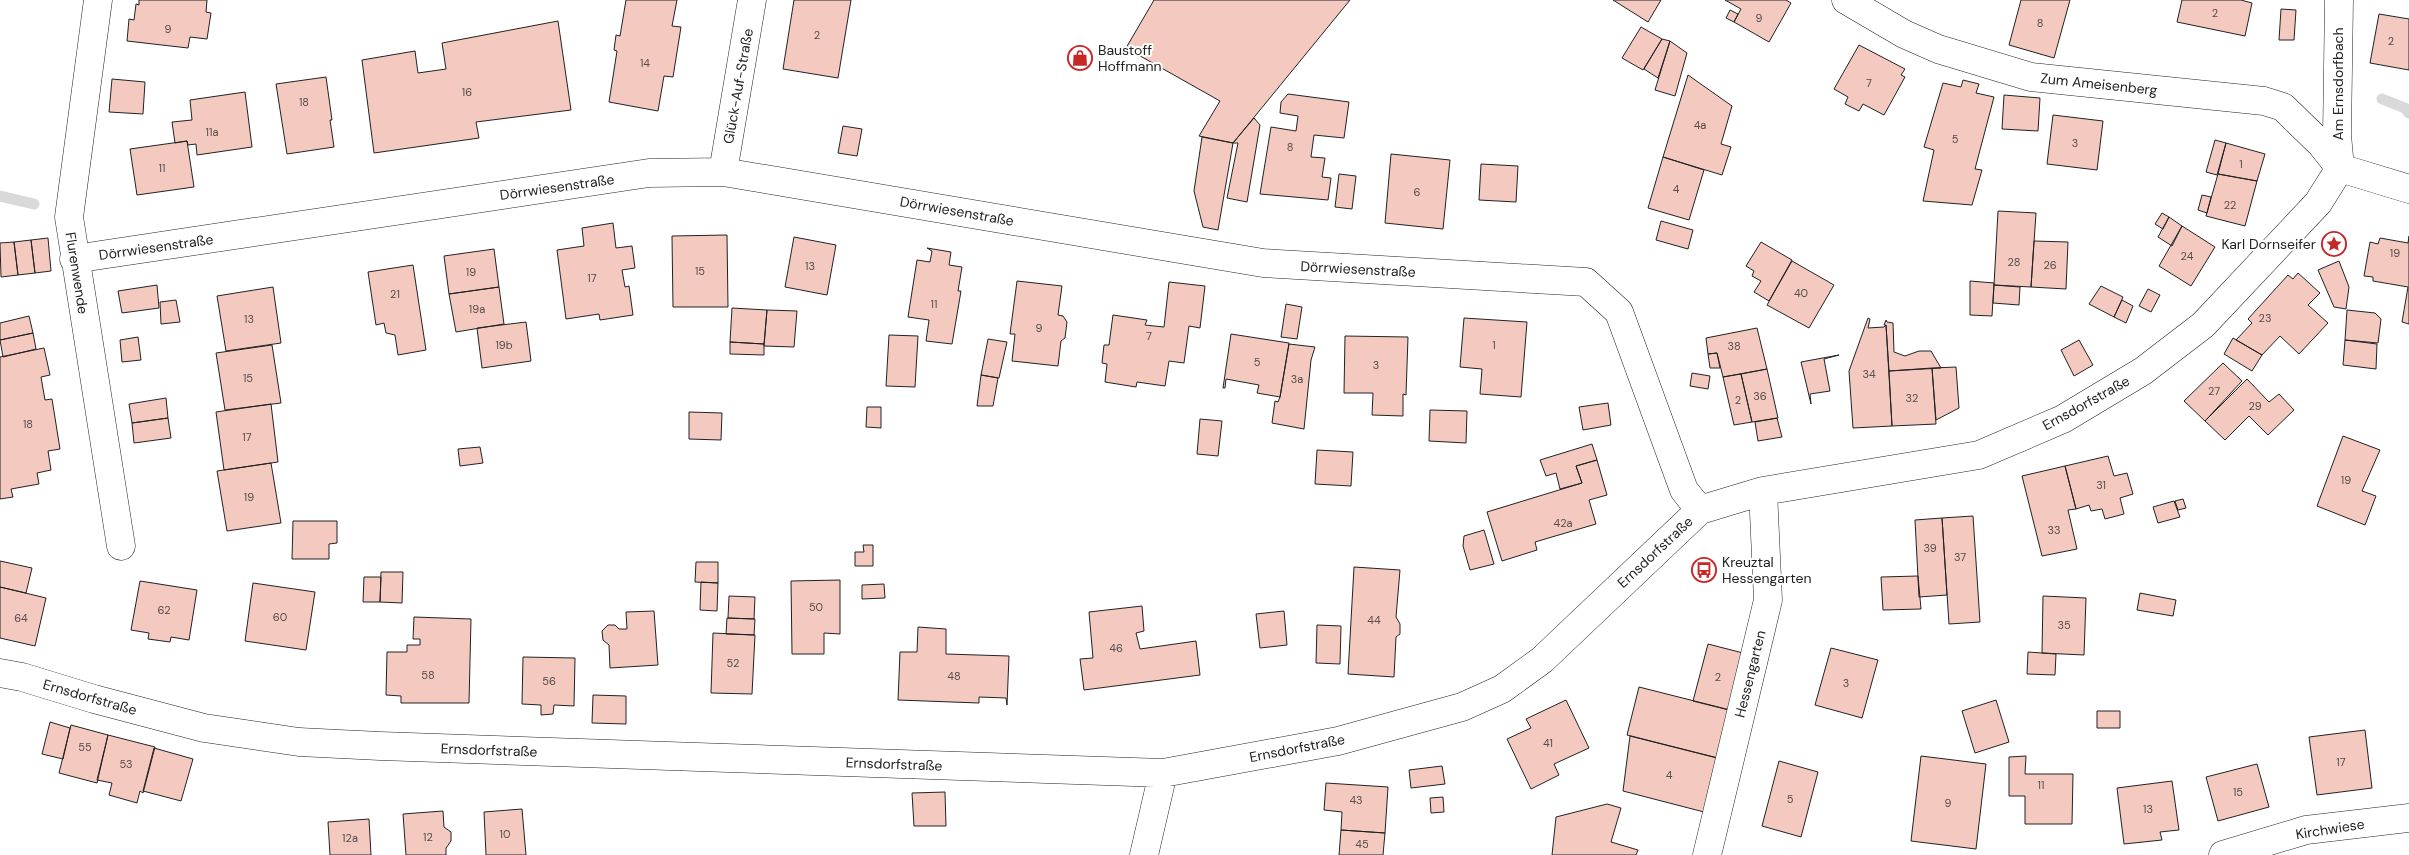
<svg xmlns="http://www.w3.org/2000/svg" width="2409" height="855" font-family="'DM Sans',sans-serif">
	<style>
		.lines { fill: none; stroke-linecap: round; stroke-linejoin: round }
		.stream { stroke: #d9d9d9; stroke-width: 11 }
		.building { fill: #f3c9c0; stroke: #222 }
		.minor-casing { stroke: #222; stroke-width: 29 }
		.minor { stroke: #fff; stroke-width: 28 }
		.labels { text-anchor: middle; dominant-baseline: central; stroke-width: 4; stroke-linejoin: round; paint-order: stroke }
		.number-label { font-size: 11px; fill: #564c4a }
		.poi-label { font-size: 14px; fill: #222; stroke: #fff; text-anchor: start }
		.street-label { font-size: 14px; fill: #222; stroke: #fff }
	</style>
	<rect width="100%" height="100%" fill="#fff"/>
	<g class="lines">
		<path class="stream" d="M2382 99 2405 108 2409 113
			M0 196 34 204"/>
	</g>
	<path class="building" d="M139 0H207L206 12 211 13 207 39 190 37 188 48 127 41 129 19 134 20 136 4 139 5Z
		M626 0H677L672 26 681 27 673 77 664 76 658 111 609 102 617 51 614 50 616 35 620 36Z
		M794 0H851L838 78 783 69Z
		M1154 0H1350L1233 143 1199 136 1220 101 1126 48Z
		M1613 0H1661L1648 22Z
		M1725 0H1786L1791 3 1769 42 1734 22 1741 9Z
		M2021 0H2070L2054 58 2009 45Z
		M2182 0H2241L2252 3 2245 36 2177 22Z
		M2281 9 2296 10 2294 40H2279Z
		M1730 10 1738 14 1734 22 1726 18Z
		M2379 14 2409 19V70L2370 63Z
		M558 21 571 110 476 122 479 138 374 153 362 60 415 51 418 73 446 69 442 43Z
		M1641 27 1662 39 1643 70 1622 58Z
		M1662 39 1670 41 1658 78 1644 69Z
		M1670 41 1687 53 1675 96 1655 90Z
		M1859 45 1905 69 1901 75 1905 77 1884 115 1863 104 1859 111 1845 104 1848 97 1834 89Z
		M1688 75 1732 106 1721 144 1731 147 1722 175 1663 157Z
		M326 77 332 120H330L334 147 287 154 276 84Z
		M112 79 145 82 143 114 109 112Z
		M1963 80 1979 84 1976 93 1994 97 1975 169 1982 170 1972 205 1923 201 1934 150 1924 147 1943 83 1961 87Z
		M245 92 252 147 197 155 196 144 188 145 187 141 175 143 172 122 192 120 190 100Z
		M1288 94 1349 102 1344 138 1314 135 1311 157 1325 158 1322 177 1331 178 1328 200 1260 194 1271 127 1296 131 1298 116 1280 113 1281 102Z
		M2004 95 2040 98 2038 131 2002 129Z
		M2053 115 2103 121 2097 170 2047 164Z
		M1254 118 1260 125 1247 202 1227 198 1238 143H1233Z
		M843 126 862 129 857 156 838 153Z
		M1202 137 1233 143 1218 230 1203 227 1194 191Z
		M2215 140 2226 143 2217 175 2206 172Z
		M187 141 194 187 137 195 130 149Z
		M2226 143 2265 154 2257 181 2218 174Z
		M1391 154 1450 160 1443 229 1385 223Z
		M1663 157 1704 170 1689 220 1648 208Z
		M1481 164 1518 166 1516 202 1479 200Z
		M1339 174 1356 176 1352 209 1335 207Z
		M2218 174 2257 181 2245 226 2206 216Z
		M2202 195 2211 197 2207 213 2198 210Z
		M1998 211 2036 213 2031 287 1994 285Z
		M2162 213 2169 217 2163 229 2155 224Z
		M2169 217 2182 226 2172 246 2158 237Z
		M1661 221 1693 230 1688 249 1656 240Z
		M613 223 616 248 632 246 635 268 622 270 625 287 629 286 633 315 600 320 599 314 566 319 557 250 584 246 582 228Z
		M2182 226 2215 247 2191 286 2159 266Z
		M727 235 728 307H673L672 236Z
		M2409 236V324L2402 322 2408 287 2373 281V277L2364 276 2370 242 2378 244 2380 238 2408 243Z
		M794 237 836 245 827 295 785 287Z
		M48 238 51 271 35 273 31 240Z
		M31 240 35 273 18 275 14 242Z
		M2034 241 2068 242 2066 289 2031 287Z
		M14 242 18 275 1 277 0 243Z
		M1761 242 1792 260 1769 301 1754 292 1761 281 1752 276 1754 271 1746 266Z
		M927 248 951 252 949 265 962 267 958 291H961L952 344 926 341 929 320 908 317 917 260 930 262 932 251Z
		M494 249 499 287 449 294 444 256Z
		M1792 261 1834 285 1809 328 1767 305Z
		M2339 261 2349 287 2346 309 2334 307 2318 270Z
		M413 265 426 350 398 355 395 335 386 333 384 323 376 325 368 272Z
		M2298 273 2320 293 2308 305 2328 323 2299 354 2280 336 2262 355 2236 340 2252 323 2248 319 2288 275 2293 279Z
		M1017 281 1062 286 1058 315 1063 316 1067 322 1065 338 1061 341 1058 366 1012 361 1015 334H1010Z
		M1970 281 1994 283 1992 316 1970 315Z
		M1169 282 1205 286 1200 328 1189 326 1184 363 1169 361 1165 386 1137 382 1136 387 1105 382 1107 364 1102 363 1104 345H1109L1113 315 1147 320 1145 325 1164 327Z
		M157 285 159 308 122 313 118 291Z
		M1994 285 2020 287 2019 305 1993 303Z
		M2101 286 2123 297 2114 317 2089 304Z
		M273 287 281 343 226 351 217 296Z
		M499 287 504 324 456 332 449 294Z
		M2148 289 2160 295 2151 312 2139 306Z
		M176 300 180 322 161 324 160 302Z
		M2122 300 2133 306 2126 323 2114 317Z
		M1286 304 1302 307 1297 339 1281 337Z
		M732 308 767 310 764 344 730 342Z
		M767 310 797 311 794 347 764 346Z
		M2347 310 2375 313 2381 319 2378 343 2345 340Z
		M29 316 33 333 0 340V323Z
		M1464 318 1527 322 1521 397 1480 394 1482 369 1460 367Z
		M1868 318 1870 319 1868 328 1884 327 1886 325 1892 426 1853 428 1849 371Z
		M1886 320 1887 322 1893 323 1894 352 1905 356 1919 351H1931L1941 368 1889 371 1886 325H1884Z
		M526 322 531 361 482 368 477 328Z
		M1757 328 1767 369 1723 377 1717 353 1708 354 1706 338Z
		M33 333 36 349 3 357 0 340Z
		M1231 334 1289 343 1280 397 1257 393 1259 385 1226 379 1225 388H1223Z
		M889 335 918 336 915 387 886 386Z
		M1345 336 1408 337 1406 395 1403 394V416L1372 415 1373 393H1344Z
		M138 337 141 360 122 362 120 340Z
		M2233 338 2262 355 2252 371 2224 354Z
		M988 339 1007 342 999 378 981 375Z
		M2079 340 2093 365 2074 376 2061 350Z
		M2345 340 2377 344 2376 369 2343 365Z
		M730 342 764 344V355L730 354Z
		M1289 344 1315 347 1311 360 1304 429 1272 423 1275 401 1278 402 1280 397Z
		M272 345 281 403 225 410 216 353Z
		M44 348 50 375 41 377 45 400 52 399 60 449 48 451 51 470 37 473 39 484 11 489 13 497 0 499V357Z
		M1717 353 1720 368H1710L1708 354Z
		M1839 355 1824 359 1830 391 1810 394 1811 404 1801 362Z
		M2223 363 2242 381 2205 421 2184 401Z
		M1956 367 1959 408 1936 420 1932 368Z
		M1932 368 1936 424 1892 426 1889 371Z
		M1767 369 1778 418 1752 422 1741 374Z
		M1692 373 1710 376 1708 389 1690 386Z
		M1741 374 1752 422 1734 425 1723 377Z
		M981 375 998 378 993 406H977Z
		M2247 379 2269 402 2279 394 2294 410 2268 435 2249 416 2225 440 2205 421Z
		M166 398 168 418 132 423 129 404Z
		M1608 403 1611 425 1583 430 1579 407Z
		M271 404 278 462 224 470 216 412Z
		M867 407H881V428L866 427Z
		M1430 410 1467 411 1466 443 1429 441Z
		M689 412 722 413 721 440 689 439Z
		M168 418 171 438 134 443 132 423Z
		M1777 418 1782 437 1758 441 1755 422Z
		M1200 419 1222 421 1218 456 1197 454Z
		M2343 436 2380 450 2362 491 2376 496 2365 525 2317 506Z
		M1592 444 1597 460 1576 466 1582 483 1560 489 1556 473 1546 476 1540 460Z
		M480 447 483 463 460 466 458 449Z
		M1317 450 1353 452 1351 486 1315 484Z
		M2108 456 2114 476 2127 473 2133 494 2120 498 2124 514 2105 519 2102 509 2091 511 2089 505 2076 509 2065 466Z
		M1597 460 1607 495 1589 500 1596 524 1535 542 1537 550 1502 561 1487 512 1582 483 1576 466Z
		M271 463 281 523 227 531 217 471Z
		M2065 466 2076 509 2068 510 2077 549 2042 556 2022 476Z
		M2183 499 2186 508 2178 510 2175 501Z
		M2174 501 2180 517 2158 523 2153 507Z
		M1973 516 1980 622 1949 624 1942 518Z
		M1942 518 1947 595 1919 597 1915 520Z
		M293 521H337V543L329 544V559H292Z
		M1484 530 1494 564 1470 570 1463 546 1464 536Z
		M863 545H873V566H855V552H864Z
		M0 561 32 568 26 593 0 587Z
		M696 562H718V583L695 582Z
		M1354 567 1400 570 1396 617 1400 624V634L1396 637 1394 677 1348 674Z
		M381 572H403L402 603 380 602Z
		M1918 576 1921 609 1883 610 1881 577Z
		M364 577H381L380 602H363Z
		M840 580V634L824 633V654H792L791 581Z
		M140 581 197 590 189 640 171 637 170 642 148 639 149 633 131 630Z
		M701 582 718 583 717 611 700 610Z
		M253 583 315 592 306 650 245 641Z
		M884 584 885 598 862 599V585Z
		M0 587 46 598 35 646 0 638Z
		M2140 593 2176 600 2173 616 2137 610Z
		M729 596 755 597 754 619 728 618Z
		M2043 596 2086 598 2084 655 2042 653Z
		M1142 606 1144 631 1136 633 1140 649 1196 641 1200 675 1084 690 1080 659 1093 658 1089 612Z
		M654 611 658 665 610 668 609 645 603 640 602 631 608 625H615L619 629H627L626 612Z
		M1284 611 1287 645 1260 648 1256 614Z
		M414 617 471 619 469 703H401V696L386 695 387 652H407V645H420V639H413Z
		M727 618 755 619 754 635 726 634Z
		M1317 625 1341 626 1340 664 1316 663Z
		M918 627 946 629V654L1009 656 1007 705 1006 698 979 697V703L898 700 900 652H917Z
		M713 633 755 635 752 694 711 693Z
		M1708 644 1743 653 1729 710 1693 701Z
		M1831 648 1878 660 1862 718 1815 705Z
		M2028 652 2056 654 2055 675 2027 674Z
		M523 657 575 658 574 706 554 705 553 714 541 715V705L522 704Z
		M1639 687 1730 710 1718 758 1627 735Z
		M593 695 626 696V724L592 723Z
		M1566 700 1589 748 1554 764 1559 775 1531 789 1507 739 1531 728 1526 719Z
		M1996 700 2009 742 1975 753 1962 711Z
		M2097 711H2120V728H2097Z
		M50 722 70 728 63 759 42 754Z
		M71 725 108 735 97 783 59 773Z
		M2365 730 2372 788 2317 795 2309 737Z
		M108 735 155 747 143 793 140 791 137 803 109 795 112 783 97 780Z
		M1630 736 1717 758 1704 812 1623 791Z
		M154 748 193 759 181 801 143 791Z
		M1921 756 1986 764 1976 849 1911 841Z
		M2026 756 2025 774H2073L2072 824H2025V796H2009V757Z
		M1779 761 1818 772 1801 837 1762 826Z
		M2257 764 2269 807 2218 821 2206 777Z
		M1442 766 1445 784 1411 788 1409 770Z
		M2172 781 2179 830 2160 832 2162 840 2124 844 2117 788Z
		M1326 783 1388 787 1385 833 1341 830 1342 812 1324 810Z
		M945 792 946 826H914L912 793Z
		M1443 797 1444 812 1431 813 1430 798Z
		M1607 804 1621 808 1611 842 1638 850 1636 855H1552L1556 817Z
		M522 809 526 855H486L484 812Z
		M443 811 444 827 451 832V841L446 848V855H406L403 814Z
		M369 819 371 855H330L328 822Z
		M1341 830 1385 833 1383 855H1339Z"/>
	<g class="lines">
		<defs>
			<path id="minor" d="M98 0 69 217 121 546
				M1846 0 1904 34 1938 49 2031 77 2264 101 2283 107 2321 144 2340 168
				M2339 0 2337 135 2340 168
				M2340 168 2409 189
				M723 172 752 0
				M74 259 649 173 723 172 1263 263 1586 282 1619 312 1684 490 1700 510
				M0 673 22 677 94 699 204 728 299 742 380 746 1163 773 1338 741 1462 707 1502 689 1542 660 1700 510 1763 491 1979 455 2063 419 2143 371 2203 325 2318 203 2340 168
				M1144 855 1163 773
				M1707 855 1768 600 1763 491
				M2223 855 2306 830 2409 818"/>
		</defs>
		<use href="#minor" class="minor-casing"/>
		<use href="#minor" class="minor"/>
	</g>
	<defs>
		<symbol id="shop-ring" viewBox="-11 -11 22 22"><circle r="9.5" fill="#fff" stroke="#c62828" stroke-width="1.5"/><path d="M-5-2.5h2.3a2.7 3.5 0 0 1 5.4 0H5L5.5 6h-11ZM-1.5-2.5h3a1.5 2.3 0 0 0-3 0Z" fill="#c62828"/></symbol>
		<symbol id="sight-ring" viewBox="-11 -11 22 22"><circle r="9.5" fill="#fff" stroke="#c62828" stroke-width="1.5"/><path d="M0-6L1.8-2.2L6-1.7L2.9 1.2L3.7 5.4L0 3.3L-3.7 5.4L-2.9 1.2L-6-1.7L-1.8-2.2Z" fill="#c62828"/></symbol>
		<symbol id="bus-ring" viewBox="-11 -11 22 22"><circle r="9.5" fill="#fff" stroke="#c62828" stroke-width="1.5"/><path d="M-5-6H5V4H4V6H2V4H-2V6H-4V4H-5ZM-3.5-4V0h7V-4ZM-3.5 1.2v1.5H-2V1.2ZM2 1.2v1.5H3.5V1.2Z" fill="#c62828"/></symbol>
	</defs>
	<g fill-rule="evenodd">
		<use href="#shop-ring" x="1066" y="44" width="28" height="28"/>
		<use href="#sight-ring" x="2320" y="230" width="28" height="28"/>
		<use href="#bus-ring" x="1690" y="556" width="28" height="28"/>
	</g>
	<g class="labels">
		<g class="number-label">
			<text x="2215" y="13">2</text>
			<text x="1759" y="18">9</text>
			<text x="2040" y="23">8</text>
			<text x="168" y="29">9</text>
			<text x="817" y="35">2</text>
			<text x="2391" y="41">2</text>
			<text x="645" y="63">14</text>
			<text x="1869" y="83">7</text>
			<text x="467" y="92">16</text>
			<text x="304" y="102">18</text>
			<text x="1700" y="125">4a</text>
			<text x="212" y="132">11a</text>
			<text x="1955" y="139">5</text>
			<text x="2075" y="143">3</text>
			<text x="1290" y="147">8</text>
			<text x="2241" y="164">1</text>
			<text x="162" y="168">11</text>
			<text x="1676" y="189">4</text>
			<text x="1417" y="192">6</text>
			<text x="2230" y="205">22</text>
			<text x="2395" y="253">19</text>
			<text x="2187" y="256">24</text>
			<text x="2014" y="262">28</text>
			<text x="2050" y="265">26</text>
			<text x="810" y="266">13</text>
			<text x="700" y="271">15</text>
			<text x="471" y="272">19</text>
			<text x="592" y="278">17</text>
			<text x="1801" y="293">40</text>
			<text x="395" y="294">21</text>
			<text x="934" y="304">11</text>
			<text x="477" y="309">19a</text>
			<text x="2265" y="318">23</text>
			<text x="249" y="319">13</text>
			<text x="1039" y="328">9</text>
			<text x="1149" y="336">7</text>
			<text x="504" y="345">19b</text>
			<text x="1494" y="345">1</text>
			<text x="1734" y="346">38</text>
			<text x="1257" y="362">5</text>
			<text x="1376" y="365">3</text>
			<text x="1869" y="374">34</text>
			<text x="248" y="378">15</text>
			<text x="1297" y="379">3a</text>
			<text x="2214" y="391">27</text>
			<text x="1760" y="396">36</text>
			<text x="1912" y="398">32</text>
			<text x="1738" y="400">2</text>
			<text x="2255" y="406">29</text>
			<text x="28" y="424">18</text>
			<text x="247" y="437">17</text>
			<text x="2346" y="480">19</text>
			<text x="2101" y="485">31</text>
			<text x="249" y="497">19</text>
			<text x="1563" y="523">42a</text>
			<text x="2054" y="530">33</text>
			<text x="1930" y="548">39</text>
			<text x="1960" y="557">37</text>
			<text x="816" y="607">50</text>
			<text x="164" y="610">62</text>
			<text x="280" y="617">60</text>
			<text x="21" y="618">64</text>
			<text x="1374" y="620">44</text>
			<text x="2064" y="625">35</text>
			<text x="1116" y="648">46</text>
			<text x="733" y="663">52</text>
			<text x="428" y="675">58</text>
			<text x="954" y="676">48</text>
			<text x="1718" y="677">2</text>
			<text x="549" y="681">56</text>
			<text x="1846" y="683">3</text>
			<text x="1548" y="743">41</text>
			<text x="85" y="747">55</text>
			<text x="2341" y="762">17</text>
			<text x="126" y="764">53</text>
			<text x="1669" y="775">4</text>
			<text x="2041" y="785">11</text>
			<text x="2238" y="792">15</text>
			<text x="1790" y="799">5</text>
			<text x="1356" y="800">43</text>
			<text x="1948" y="803">9</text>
			<text x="2148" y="809">13</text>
			<text x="505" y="834">10</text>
			<text x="428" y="837">12</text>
			<text x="350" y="838">12a</text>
			<text x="1362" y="844">45</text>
		</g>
		<g class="poi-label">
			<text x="1098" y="50">Baustoff<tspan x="1098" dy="16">Hoffmann</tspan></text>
			<text x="2316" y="244" text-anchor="end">Karl Dornseifer</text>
			<text x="1722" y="562">Kreuztal<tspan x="1722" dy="16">Hessengarten</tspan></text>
		</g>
		<g class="street-label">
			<text transform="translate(2099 84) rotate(6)">Zum Ameisenberg</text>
			<text transform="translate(2338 84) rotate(-90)">Am Ernsdorfbach</text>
			<text transform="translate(738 86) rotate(-80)">Glück-Auf-Straße</text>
			<text transform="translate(557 187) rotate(-8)">Dörrwiesenstraße</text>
			<text transform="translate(957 211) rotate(10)">Dörrwiesenstraße</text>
			<text transform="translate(156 247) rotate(-8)">Dörrwiesenstraße</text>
			<text transform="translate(1358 269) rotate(3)">Dörrwiesenstraße</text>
			<text transform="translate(77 273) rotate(81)">Flurenwende</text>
			<text transform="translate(2086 403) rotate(-29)">Ernsdorfstraße</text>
			<text transform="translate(1655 552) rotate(-43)">Ernsdorfstraße</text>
			<text transform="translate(1750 674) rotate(-76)">Hessengarten</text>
			<text transform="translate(90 697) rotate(16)">Ernsdorfstraße</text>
			<text transform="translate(1297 748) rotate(-11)">Ernsdorfstraße</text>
			<text transform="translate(489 750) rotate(2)">Ernsdorfstraße</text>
			<text transform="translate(894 764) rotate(2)">Ernsdorfstraße</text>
			<text transform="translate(2330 829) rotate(-9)">Kirchwiese</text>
		</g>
	</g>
</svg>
